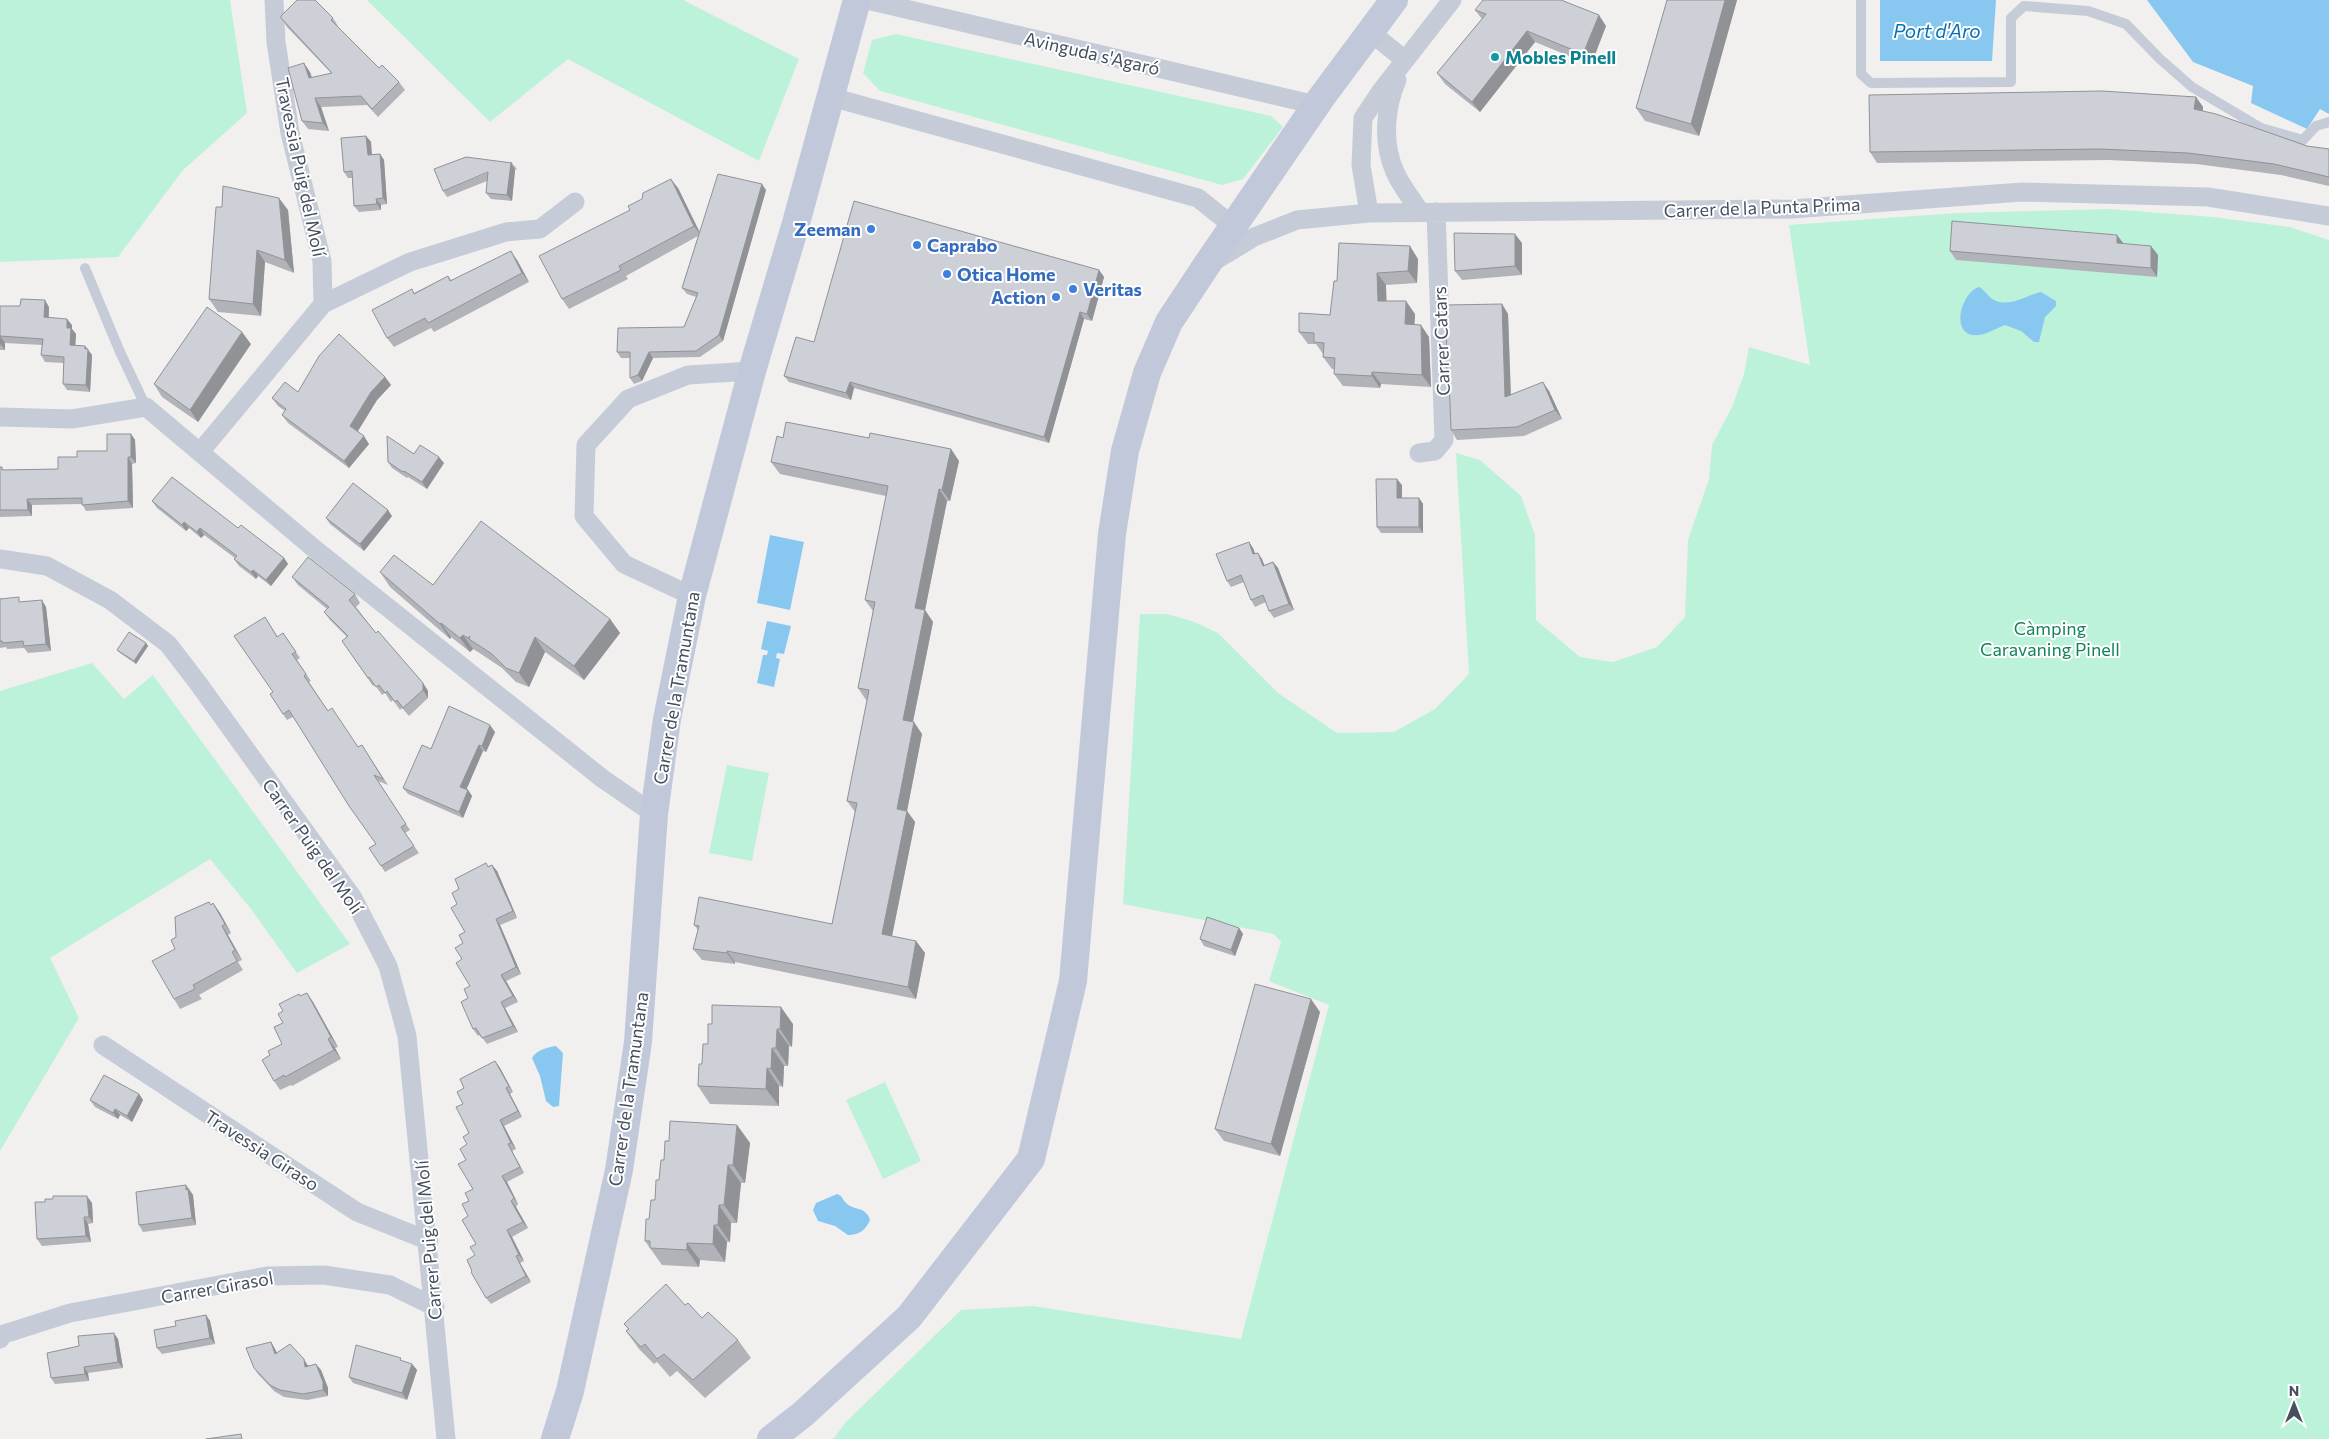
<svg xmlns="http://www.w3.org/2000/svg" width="2329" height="1439" font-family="Commissioner,sans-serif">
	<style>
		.green { fill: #bcf1da }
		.water { fill: #88c8f0 }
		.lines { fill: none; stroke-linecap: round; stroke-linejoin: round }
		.service { stroke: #c5ccd8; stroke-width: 10 }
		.minor { stroke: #c5ccd8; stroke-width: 19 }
		.secondary { stroke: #c1c8d9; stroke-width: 28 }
		.wall { fill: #b1b3b9 }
		.shaded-wall { fill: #909296 }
		.building { fill: #ced0d7; stroke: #909296 }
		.culture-dot { fill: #0f9aa8; stroke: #fff; stroke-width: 2 }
		.shop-dot { fill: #3f7fe0; stroke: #fff; stroke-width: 2 }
		.labels { text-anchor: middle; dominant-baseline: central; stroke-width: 4; stroke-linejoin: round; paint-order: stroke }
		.street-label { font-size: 18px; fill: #464f5e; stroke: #fff }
		.culture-label { font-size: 18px; font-weight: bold; fill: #0d838f; stroke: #fff; text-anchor: start }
		.shop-label { font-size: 18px; font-weight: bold; fill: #366cbe; stroke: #fff; text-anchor: start }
		.park-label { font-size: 18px; fill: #13835e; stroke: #fff }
		.water-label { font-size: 19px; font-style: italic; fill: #076fb1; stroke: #fff }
	</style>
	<rect width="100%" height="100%" fill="#f2f0ef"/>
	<path class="green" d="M0 0H230L247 113 183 170 118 257 0 262Z
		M367 0H683L799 59 759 161 568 59 490 122Z
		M896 34 1271 116 1283 127 1243 179 1222 185 880 91 863 73 872 40Z
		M2109 209 2213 217 2290 227 2329 240V1439H833L846 1422 961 1310 1033 1306 1241 1339 1329 1005 1269 981 1281 942 1274 934 1123 904 1140 614H1167L1192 621 1218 633 1278 693 1337 733 1394 732 1435 709 1469 674 1456 453 1480 460 1521 496 1535 535 1536 620 1580 657 1613 662 1657 647 1685 617 1688 540 1709 479 1712 445 1732 407 1744 374 1749 347 1810 365 1789 225 1956 213Z
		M92 663 124 699 153 675 350 944 297 973 251 909 210 859 50 958 79 1018 0 1151V691Z
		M727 765 769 773 752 861 709 853Z
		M885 1082 921 1161 883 1179 846 1100Z"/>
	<path class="water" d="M1880 0H1996L1992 61H1880Z
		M2147 0H2329V114L2320 109 2307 129 2251 103 2253 86 2193 62Z
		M1979 287C1985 290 1988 297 1994 300 2010 308 2026 295 2041 292L2056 301V306L2045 317 2039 342H2034L2021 331 2005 325C1997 328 1987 334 1979 335 1949 339 1960 293 1979 287Z
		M770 535 804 542 790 610 757 603Z
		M767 621 791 626 784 654 777 653 776 658 780 659 774 687 757 683 763 655H767L768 651 761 649Z
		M556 1046 563 1053 559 1106 553 1107 546 1101 540 1076 532 1058C536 1050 548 1047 556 1046Z
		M837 1194C843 1196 842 1199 846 1203 854 1211 866 1206 870 1220 866 1230 859 1235 848 1235L835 1226 818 1221 813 1210 816 1203Z"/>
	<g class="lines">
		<path class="service" d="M1861 0V74L1871 83 2011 82V18L2024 6 2088 11 2126 24 2160 59 2192 87 2261 128 2303 140 2316 126 2329 122
			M85 268 120 352 146 407"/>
		<path class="minor" d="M867 0 1316 105
			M1370 32 1405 60
			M1397 80C1385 108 1382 143 1395 172 1401 186 1412 199 1420 212
			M831 97 1198 198 1233 226
			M1369 213 1361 165 1363 118 1381 91 1452 0
			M1213 262 1254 237 1297 220 1369 213 1792 209 2022 192 2208 197 2329 216
			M323 304 410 262 506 232 540 229 575 202
			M0 417 72 419 146 407 317 551 603 779 654 814
			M200 452 323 304 322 261 290 133 276 42 274 0
			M1419 453 1435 451 1444 440 1436 212
			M0 559 47 566 110 600 168 644 198 683 353 898 388 966 407 1036 446 1439
			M692 596 624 564 584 516 586 445 628 399 688 375 752 371
			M103 1045 357 1212 429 1241
			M0 1339 4 1334 70 1313 267 1276 324 1275 390 1285 435 1307"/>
		<path class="secondary" d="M555 1439 570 1391 619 1170 638 1042 654 814 667 719 692 596 752 371 796 223 857 0
			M771 1439 803 1414 909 1317 1031 1159 1073 981 1112 534 1125 451 1147 373 1169 322 1206 266 1321 98 1394 0"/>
	</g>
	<path class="wall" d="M1667 0H1737L1699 136 1645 121 1636 108Z
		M1475 10 1606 26 1591 65 1535 42 1480 112 1445 84 1437 73 1482 19Z
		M281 18H333L338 26V27L379 68 399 82 405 90 378 117 367 105 321 107 329 131 308 129 302 121 310 72 312 78 331 73 287 27Z
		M2196 97 2203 107V111L2307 146 2329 149V186L2281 175 2196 164 2108 160 1877 163 1870 152Z
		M366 136 371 142 372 154H380L384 160 387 204 381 205V210L359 212 354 206 352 178H348L344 172Z
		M512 163 517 169 515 170 512 201 491 199 486 193 487 181 447 197 443 191Z
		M678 188 700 233 766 190 723 341 700 357 653 358 642 381 634 384 630 378V358H621L617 352 684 327 696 297 687 294 682 288 698 236 626 276 628 279 569 309 562 299Z
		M288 210 294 273 265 262 261 316 218 312 209 299Z
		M1522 243V275L1462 280 1455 271Z
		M1950 251 2158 255 2157 277 1956 260Z
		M1418 259 1417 283 1386 285V301L1415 314 1414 324 1429 337 1431 387 1381 384 1380 388 1343 386 1334 374 1335 369H1332L1323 357V354L1316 344H1308L1299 332 1330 315 1337 281Z
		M517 260 529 282 434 332 431 328 394 347 387 338 414 293 448 276 451 280Z
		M1099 270 1104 277 1092 321 1084 319 1049 443 854 388 851 400 789 382 784 376 814 342Z
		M1502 304 1508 314 1511 394 1549 391 1562 419 1524 436 1457 440 1451 430 1450 383 1447 379Z
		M0 306 49 307V318L72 325V329L76 334 75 345 85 346 92 355 90 392 67 390 63 384 64 363 45 362 41 355 42 345 5 343V350H0Z
		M251 344 198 422 162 397 154 384Z
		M385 377 391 385 377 400 358 431 369 444 349 468 288 423 282 415 285 411 278 406 272 398 298 392Z
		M131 434 135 440 136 463 132 464 133 508 86 511 82 504 32 505V516L0 517V467L4 470 58 469 77 457 107 451Z
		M783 438H869L951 449 959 461 950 501H947L925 610 933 622 913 722 922 734 907 811 915 822 892 936 916 941 925 953 916 999 735 962V964L702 960 693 949 698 930 694 925 832 924 855 812 847 801 867 700H866L858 688 873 611 865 600 886 496 780 474 771 462Z
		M414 454 444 463 427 489 408 477 407 478 392 468 388 462Z
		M1402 485V498H1419L1423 504V533H1381L1377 527Z
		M152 501 238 528 284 558 288 564 271 586 258 576 256 579 239 566 234 559 235 558 204 535 201 538 189 528 186 531 157 508Z
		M392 516 364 551 330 524 326 518Z
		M1249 542 1253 548 1255 554 1262 559 1264 565 1273 562 1278 568 1294 610 1274 618 1269 611 1266 602 1255 607 1251 600 1244 582 1231 587 1227 581Z
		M380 572 433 585 610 619 620 633 584 680 545 652 529 687 516 682 502 668 478 652 473 649 470 652 451 637 450 639 390 587Z
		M292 577 355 594 360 603 356 607 376 633 423 683 428 691V698L409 716 402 708 400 710 393 700 391 702 385 693 382 695 375 685 373 686 342 641 347 637 330 620 324 612 327 609 298 585Z
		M0 598 1 599 46 607 51 651 28 653 24 648 7 649 6 647 0 648Z
		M265 617 278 637 283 633 300 658 297 660 311 681 309 682 328 711 358 747 362 745 388 785 378 781 410 830 405 833 419 853 385 872 369 848 376 844 293 717 287 720 283 714 273 692Z
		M146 643 148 646 136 664 120 653 117 650Z
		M495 732 486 752 483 751 466 789 468 790 472 796 463 818 408 794 403 788 431 749Z
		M492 865 497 871 517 918 500 925 521 974 506 981 518 1002 505 1008 518 1032 487 1044 480 1035 478 1036 473 1029 468 998 470 986 462 959 465 932 457 904 459 889 488 866Z
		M213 903 220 913 231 933 228 935 242 960 238 962 243 970 199 995 202 999 180 1009 174 999 176 937Z
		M1239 928 1243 934 1235 956 1204 946 1200 939Z
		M307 993 313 1002 338 1047 335 1048 341 1059 292 1086 291 1085 280 1090 274 1081 270 1055 282 1044 283 1011 300 996Z
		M1320 1012 1280 1156 1224 1141 1215 1129Z
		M793 1024 792 1047 789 1046 788 1066H784L783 1087 779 1086V1106L710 1104 698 1086 702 1064 708 1044Z
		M495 1061 500 1068 513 1092 510 1094 522 1117 504 1126 516 1149 512 1151 524 1173 507 1182 518 1204 516 1207 528 1228 512 1237 524 1261 520 1263 531 1282 491 1304 486 1298 472 1271 475 1255 476 1244 468 1216 469 1201 473 1189 466 1160 469 1133 463 1104Z
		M139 1094 143 1100 132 1122 120 1115 118 1119 95 1107 90 1100Z
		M737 1125 750 1143 745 1183H741L737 1223H731L730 1242H727L725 1262 700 1260 699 1267 662 1265 645 1241 669 1141Z
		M186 1185 193 1195 196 1225 143 1232 139 1225Z
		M92 1203 93 1223 88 1224 91 1242 42 1246 37 1239Z
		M685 1305 702 1318 738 1340 751 1358 705 1398 677 1371 670 1377 657 1362 654 1364 639 1349 626 1331 628 1329 624 1324Z
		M206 1315 210 1321 215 1344 162 1354 157 1348 176 1326Z
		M118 1339 123 1368 88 1373 89 1381 55 1384 51 1378Z
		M271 1342 275 1349 277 1353 321 1370 328 1388V1396L307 1400 284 1397 274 1391 258 1374 254 1368Z
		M403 1361 412 1364 417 1370 407 1400 353 1383 349 1377Z"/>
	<path class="shaded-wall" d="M1725 0H1737L1699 136 1691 124Z
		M1599 15 1606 26 1591 65 1583 54Z
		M1527 31 1535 42 1480 112 1472 102Z
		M304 63 310 72 315 87 309 78Z
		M2196 97 2203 107 2202 119 2194 109Z
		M315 98 321 107 329 131 323 123Z
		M366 136 371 142 372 161 368 155Z
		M380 154 384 160 387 204 383 198Z
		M511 163 515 170 512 201 507 195Z
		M671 179 678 188 701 235 694 226Z
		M762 184 766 190 723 341 719 335Z
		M279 198 288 210 294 273 285 260Z
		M376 199 381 205V210L377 204Z
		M1515 234 1522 243V275L1515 266Z
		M2117 235 2124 244 2117 243Z
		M1410 246 1418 259 1417 283 1408 271Z
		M2151 246 2158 255 2157 277 2151 268Z
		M257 250 265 262 261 316 253 304Z
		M511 251 517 260 529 282 522 273Z
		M1099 270 1104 277 1092 321 1087 314Z
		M1377 273 1386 285 1387 314 1378 301Z
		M45 300 49 307 48 324 44 317Z
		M1406 301 1415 314 1414 336 1405 324Z
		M1502 304 1508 314 1511 406 1505 397Z
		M1080 312 1084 319 1049 443 1044 437Z
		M67 319 72 325V329L76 334 75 351 70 345 67 328Z
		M1421 325 1429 337 1431 387 1422 375Z
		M242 332 251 344 198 422 190 410Z
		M0 336 5 343V350L0 344Z
		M85 346 92 355 90 392 86 385Z
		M649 352 653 358 642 381 638 375Z
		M1372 372 1381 384 1380 388 1372 376Z
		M385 377 391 385 377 400 356 434 350 426 371 392Z
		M850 382 854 388 851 400 846 393Z
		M1543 382 1549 391 1562 419 1555 410Z
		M131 434 135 440 136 463 131 457Z
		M364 436 369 444 349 468 344 461Z
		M951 449 959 461 950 501 942 490Z
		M128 457 132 464 133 508 128 501Z
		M439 457 444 463 427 489 422 482Z
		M1397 479 1402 485V504L1397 498Z
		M939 489 947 501 925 610 933 622 911 731 903 720 915 608Z
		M1419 498 1423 504V533L1419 527Z
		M27 499 32 505V516L28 510Z
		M388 510 392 516 364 551 360 544Z
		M184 522 189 528 186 531 182 525Z
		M200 528 204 535 201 538 197 532Z
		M1249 542 1253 548 1258 561 1253 554Z
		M1258 553 1262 559 1267 572 1263 566Z
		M284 558 288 564 271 586 266 580Z
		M1273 562 1278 568 1294 610 1289 604Z
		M253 570 258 576 256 579 251 572Z
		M42 600 46 607 51 651 46 644Z
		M610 619 620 633 584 680 574 666Z
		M441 623 451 637 450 639 440 624Z
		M463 635 473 649 470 652 460 638Z
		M535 637 545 652 529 687 519 673Z
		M146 643 148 646 136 664 134 661Z
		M423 683 428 691V698L423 690Z
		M914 722 922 734 907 811 915 822 890 946 882 934 897 809Z
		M490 725 495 732 486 752 482 746Z
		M479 745 483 751 465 793 460 787Z
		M468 790 472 796 463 818 459 812Z
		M492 865 497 871 517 918 513 911Z
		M213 903 220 913 231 933 225 924Z
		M496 919 500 925 521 974 516 967Z
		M222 926 228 935 242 960 235 950Z
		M1239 928 1243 934 1235 956 1231 950Z
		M916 941 925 953 916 999 908 987Z
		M727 951 735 962V964L727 953Z
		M501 975 506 981 518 1002 513 996Z
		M307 993 313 1002 338 1047 331 1037Z
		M1311 999 1320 1012 1280 1156 1271 1144Z
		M501 1002 505 1008 518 1032 513 1026Z
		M781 1007 793 1024 792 1047 780 1029Z
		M777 1029 789 1046 788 1066 776 1048Z
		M328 1039 335 1048 341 1059 334 1050Z
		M772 1048 784 1066 783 1087 771 1069Z
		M495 1061 500 1068 513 1092 509 1086Z
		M767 1068 779 1086V1106L766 1089Z
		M506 1088 510 1094 522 1117 518 1111Z
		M139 1094 143 1100 132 1122 127 1116Z
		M115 1109 120 1115 118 1119 113 1113Z
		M500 1120 504 1126 516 1149 511 1143Z
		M737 1125 750 1143 745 1183 733 1165Z
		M508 1144 512 1151 524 1173 520 1167Z
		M728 1165 741 1183 737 1223 724 1205Z
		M502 1176 507 1182 518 1204 514 1198Z
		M186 1185 193 1195 196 1225 192 1218Z
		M87 1196 92 1203 93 1223 89 1217Z
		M511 1201 516 1207 528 1228 523 1222Z
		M719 1205 731 1223 730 1242 718 1225Z
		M84 1217 88 1224 91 1242 86 1236Z
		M714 1225 727 1242 725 1262 713 1244Z
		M507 1230 512 1237 524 1261 519 1255Z
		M687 1243 700 1260 699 1267 687 1250Z
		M516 1256 520 1263 531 1282 526 1276Z
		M206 1315 210 1321 215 1344 210 1338Z
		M114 1333 118 1339 123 1368 118 1362Z
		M271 1342 275 1349 280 1360 275 1354Z
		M304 1359 308 1366 310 1373 305 1367Z
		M316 1364 321 1370 328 1388V1396L323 1390Z
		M412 1364 417 1370 407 1400 402 1393Z
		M84 1367 88 1373 89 1381 85 1374Z"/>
	<path class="building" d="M297 0H315L333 18 331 20 379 68 382 65 399 82 372 109 361 96 315 98 323 123 302 121 288 68 304 63 309 78 332 73 281 18V16Z
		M1483 0H1561L1599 15 1583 54 1527 31 1472 102 1437 73 1486 14 1475 10Z
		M1667 0H1725L1691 124 1636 108Z
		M2102 91 2196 97 2194 109 2216 114 2307 146 2329 149V177L2274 164 2188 153 2100 149 1870 152 1869 95Z
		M366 136 368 155 380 154 383 198 376 199 377 204 354 206 352 171 344 172 341 138Z
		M466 157 512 163H511L507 195 486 193 488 172 443 191 434 169Z
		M718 174 762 184 719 335 696 351 649 352 638 375 630 378V352H617L618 328 684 327 698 293 682 288Z
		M671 179 694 226 619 266 621 270 562 299 539 256 630 210 628 206 642 199 643 193Z
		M223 186 279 198 285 260 257 250 253 304 209 299 216 207H222Z
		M854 201 1099 270 1087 314 1080 312 1044 437 850 382 846 393 784 376 796 337 814 342Z
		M1952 221 2117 235V243L2151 246V268L1950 251Z
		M1454 233 1515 234V266L1455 271Z
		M1339 243 1410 246 1408 271 1377 273 1378 301H1406L1405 324 1421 325 1422 375 1372 372V376L1334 374 1335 358 1323 357 1324 343 1314 342V333L1299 332V313L1330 315 1334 281H1337Z
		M511 251 522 273 428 323 425 318 387 338 372 310 412 289 414 294 448 276 450 281Z
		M21 299 45 300 44 317 67 319V328H71L70 345 85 346V349H88L86 385 63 384 64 357 41 355 43 339 0 336V344V306H20Z
		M1502 304 1505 397 1543 382 1555 410 1517 427 1451 430 1449 379H1447L1446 305Z
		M207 307 242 332 190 410 154 384Z
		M339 334 385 377 371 392 350 426 364 436 344 461 282 415 286 409 272 398 285 382 298 392 319 356Z
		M786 422 869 438 870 433 951 449 942 490 939 489 915 608 925 610 903 720 914 722 897 809 907 811 882 934 916 941 908 987 727 951V953L693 949 699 926 694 925 699 897 832 924 857 803 847 801 869 690 858 688 875 602 865 600 888 486 771 462 777 436 783 438Z
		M107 434H131V457H128V501L82 505V498L27 499 28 510H0V467H2V470L58 469V457H77V451H107Z
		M387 436 414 454 420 445 439 457 422 482 404 471 403 472 388 462Z
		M172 477 238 528 241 525 284 558 266 580 253 570 251 572 234 559 237 556 200 528 197 532 184 522 182 525 152 501Z
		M1376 479H1397V498H1419V527H1377Z
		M353 483 388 510 360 544 326 518Z
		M481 521 610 619 574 666 535 637 519 673 506 668 492 654 469 639 470 636 468 638 463 635 460 638 441 623 440 624 380 572 394 555 433 585Z
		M1249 542 1253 554 1258 553 1263 566 1273 562 1289 604 1269 611 1263 595 1251 600 1241 575 1227 581 1216 554Z
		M308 557 355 594 349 600 376 633 378 631 423 683V690L403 708 397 700 395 702 387 691 385 693 379 685 376 687 369 677 368 678 342 641 348 636 324 612 329 607 292 577Z
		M19 597V602L42 600 46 644 24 646 23 641 3 643 2 641H0V599Z
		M265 617 277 637 283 633 296 652 292 654 306 674 304 676 328 711 332 708 358 747 362 745 383 779 374 775 406 824 401 827 414 846 381 866 369 848 376 844 349 806 289 710 283 714 270 694 273 692 234 636Z
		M129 632 146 643 134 661 117 650Z
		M449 706 490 725 482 746 479 745 460 787 468 790 459 812 403 788 422 745 431 749Z
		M486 863 488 867 492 865 513 911 496 919 516 967 501 975 513 996 501 1002 513 1026 482 1038 476 1028 473 1029 461 1002 468 998 464 989 470 986 456 963 462 959 455 948 463 943 459 935 465 932 451 908 457 904 452 893 459 889 455 879Z
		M209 902 211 905 213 903 225 924 222 926 235 950 232 952 237 961 193 985 195 989 174 999 152 961 175 949 171 940 176 937 175 917Z
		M1207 917 1239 928 1231 950 1200 939Z
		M1255 984 1311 999 1271 1144 1215 1129Z
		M307 993 331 1037 328 1039 334 1050 285 1077 284 1075 274 1081 262 1060 270 1055 268 1051 282 1044 274 1027 283 1023 278 1014 283 1011 279 1004 299 994 300 996Z
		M712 1005 781 1007 780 1029H777L776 1048H772L771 1069 767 1068 766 1089 698 1086 699 1064H702L703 1044H708V1024H712Z
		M495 1061 509 1086 506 1088 518 1111 500 1120 511 1143 508 1144 520 1167 502 1176 514 1198 511 1201 523 1222 507 1230 519 1255 516 1256 526 1276 486 1298 471 1272 472 1271 467 1260 475 1255 470 1247 476 1244 462 1220 468 1216 462 1204 469 1201 465 1193 473 1189 458 1164 466 1160 460 1149 467 1144 463 1137 469 1133 456 1107 463 1104 457 1092 464 1088 460 1079Z
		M104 1075 139 1094 127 1116 115 1109 113 1113 90 1100Z
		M670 1121 737 1125 733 1165H728L724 1205H719L718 1225H714L713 1244 687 1243V1250L650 1248V1241H645L646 1219H649L651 1200H655L656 1180H659L661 1160H664L665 1141H669Z
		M186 1185V1190L188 1189 192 1218 139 1225 136 1192Z
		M53 1196H87L89 1217H84L86 1236 37 1239 35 1202H45V1199H53Z
		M666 1284 685 1305 688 1303 702 1318 708 1312 738 1340 693 1380 664 1354 657 1359 645 1344 641 1347 626 1331 629 1329 624 1324Z
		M206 1315 210 1338 157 1348 154 1330 176 1326 175 1321Z
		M114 1333 118 1362 84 1367 85 1374 51 1378 47 1353 79 1346 78 1336Z
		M271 1342 275 1354 290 1344 304 1359 305 1367 316 1364 323 1382V1390L303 1394 280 1390 270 1385 254 1368 246 1348Z
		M356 1345 401 1358 400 1360 412 1364 402 1393 349 1377Z
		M241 1434 242 1439H206Z"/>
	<circle class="culture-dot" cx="1495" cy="57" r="5"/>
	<g class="shop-dot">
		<circle cx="871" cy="229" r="5"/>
		<circle cx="917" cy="245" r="5"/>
		<circle cx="947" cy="274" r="5"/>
		<circle cx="1073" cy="289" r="5"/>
		<circle cx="1056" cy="297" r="5"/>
	</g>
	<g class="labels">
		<g class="street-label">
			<text transform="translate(1092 53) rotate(13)">Avinguda s'Agaró</text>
			<text transform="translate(301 167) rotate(78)">Travessia Puig del Molí</text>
			<text transform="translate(1762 207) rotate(-2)">Carrer de la Punta Prima</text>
			<text transform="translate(1441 341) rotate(-92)">Carrer Catars</text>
			<text transform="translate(676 688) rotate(-80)">Carrer de la Tramuntana</text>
			<text transform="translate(313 846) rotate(55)">Carrer Puig del Molí</text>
			<text transform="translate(628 1089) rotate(-82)">Carrer de la Tramuntana</text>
			<text transform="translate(262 1150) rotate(33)">Travessia Giraso</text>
			<text transform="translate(428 1240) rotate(-95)">Carrer Puig del Molí</text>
			<text transform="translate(217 1287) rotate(-10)">Carrer Girasol</text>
		</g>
		<g class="culture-label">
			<text x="1505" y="57">Mobles Pinell</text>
		</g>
		<g class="shop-label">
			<text x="861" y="229" text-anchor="end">Zeeman</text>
			<text x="927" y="245">Caprabo</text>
			<text x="957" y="274">Otica Home</text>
			<text x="1083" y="289">Veritas</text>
			<text x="1046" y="297" text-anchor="end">Action</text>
		</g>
		<g class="park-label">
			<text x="2050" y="628">Càmping<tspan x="2050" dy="21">Caravaning Pinell</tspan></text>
		</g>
		<g class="water-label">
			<text x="1937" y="30">Port d'Aro</text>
		</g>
	</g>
	<g transform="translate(2294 1404)" stroke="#ffffff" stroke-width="4" paint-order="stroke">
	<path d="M0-4L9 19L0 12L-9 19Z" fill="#464f5e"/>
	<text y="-8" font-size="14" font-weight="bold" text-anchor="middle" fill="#464f5e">N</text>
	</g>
</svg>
